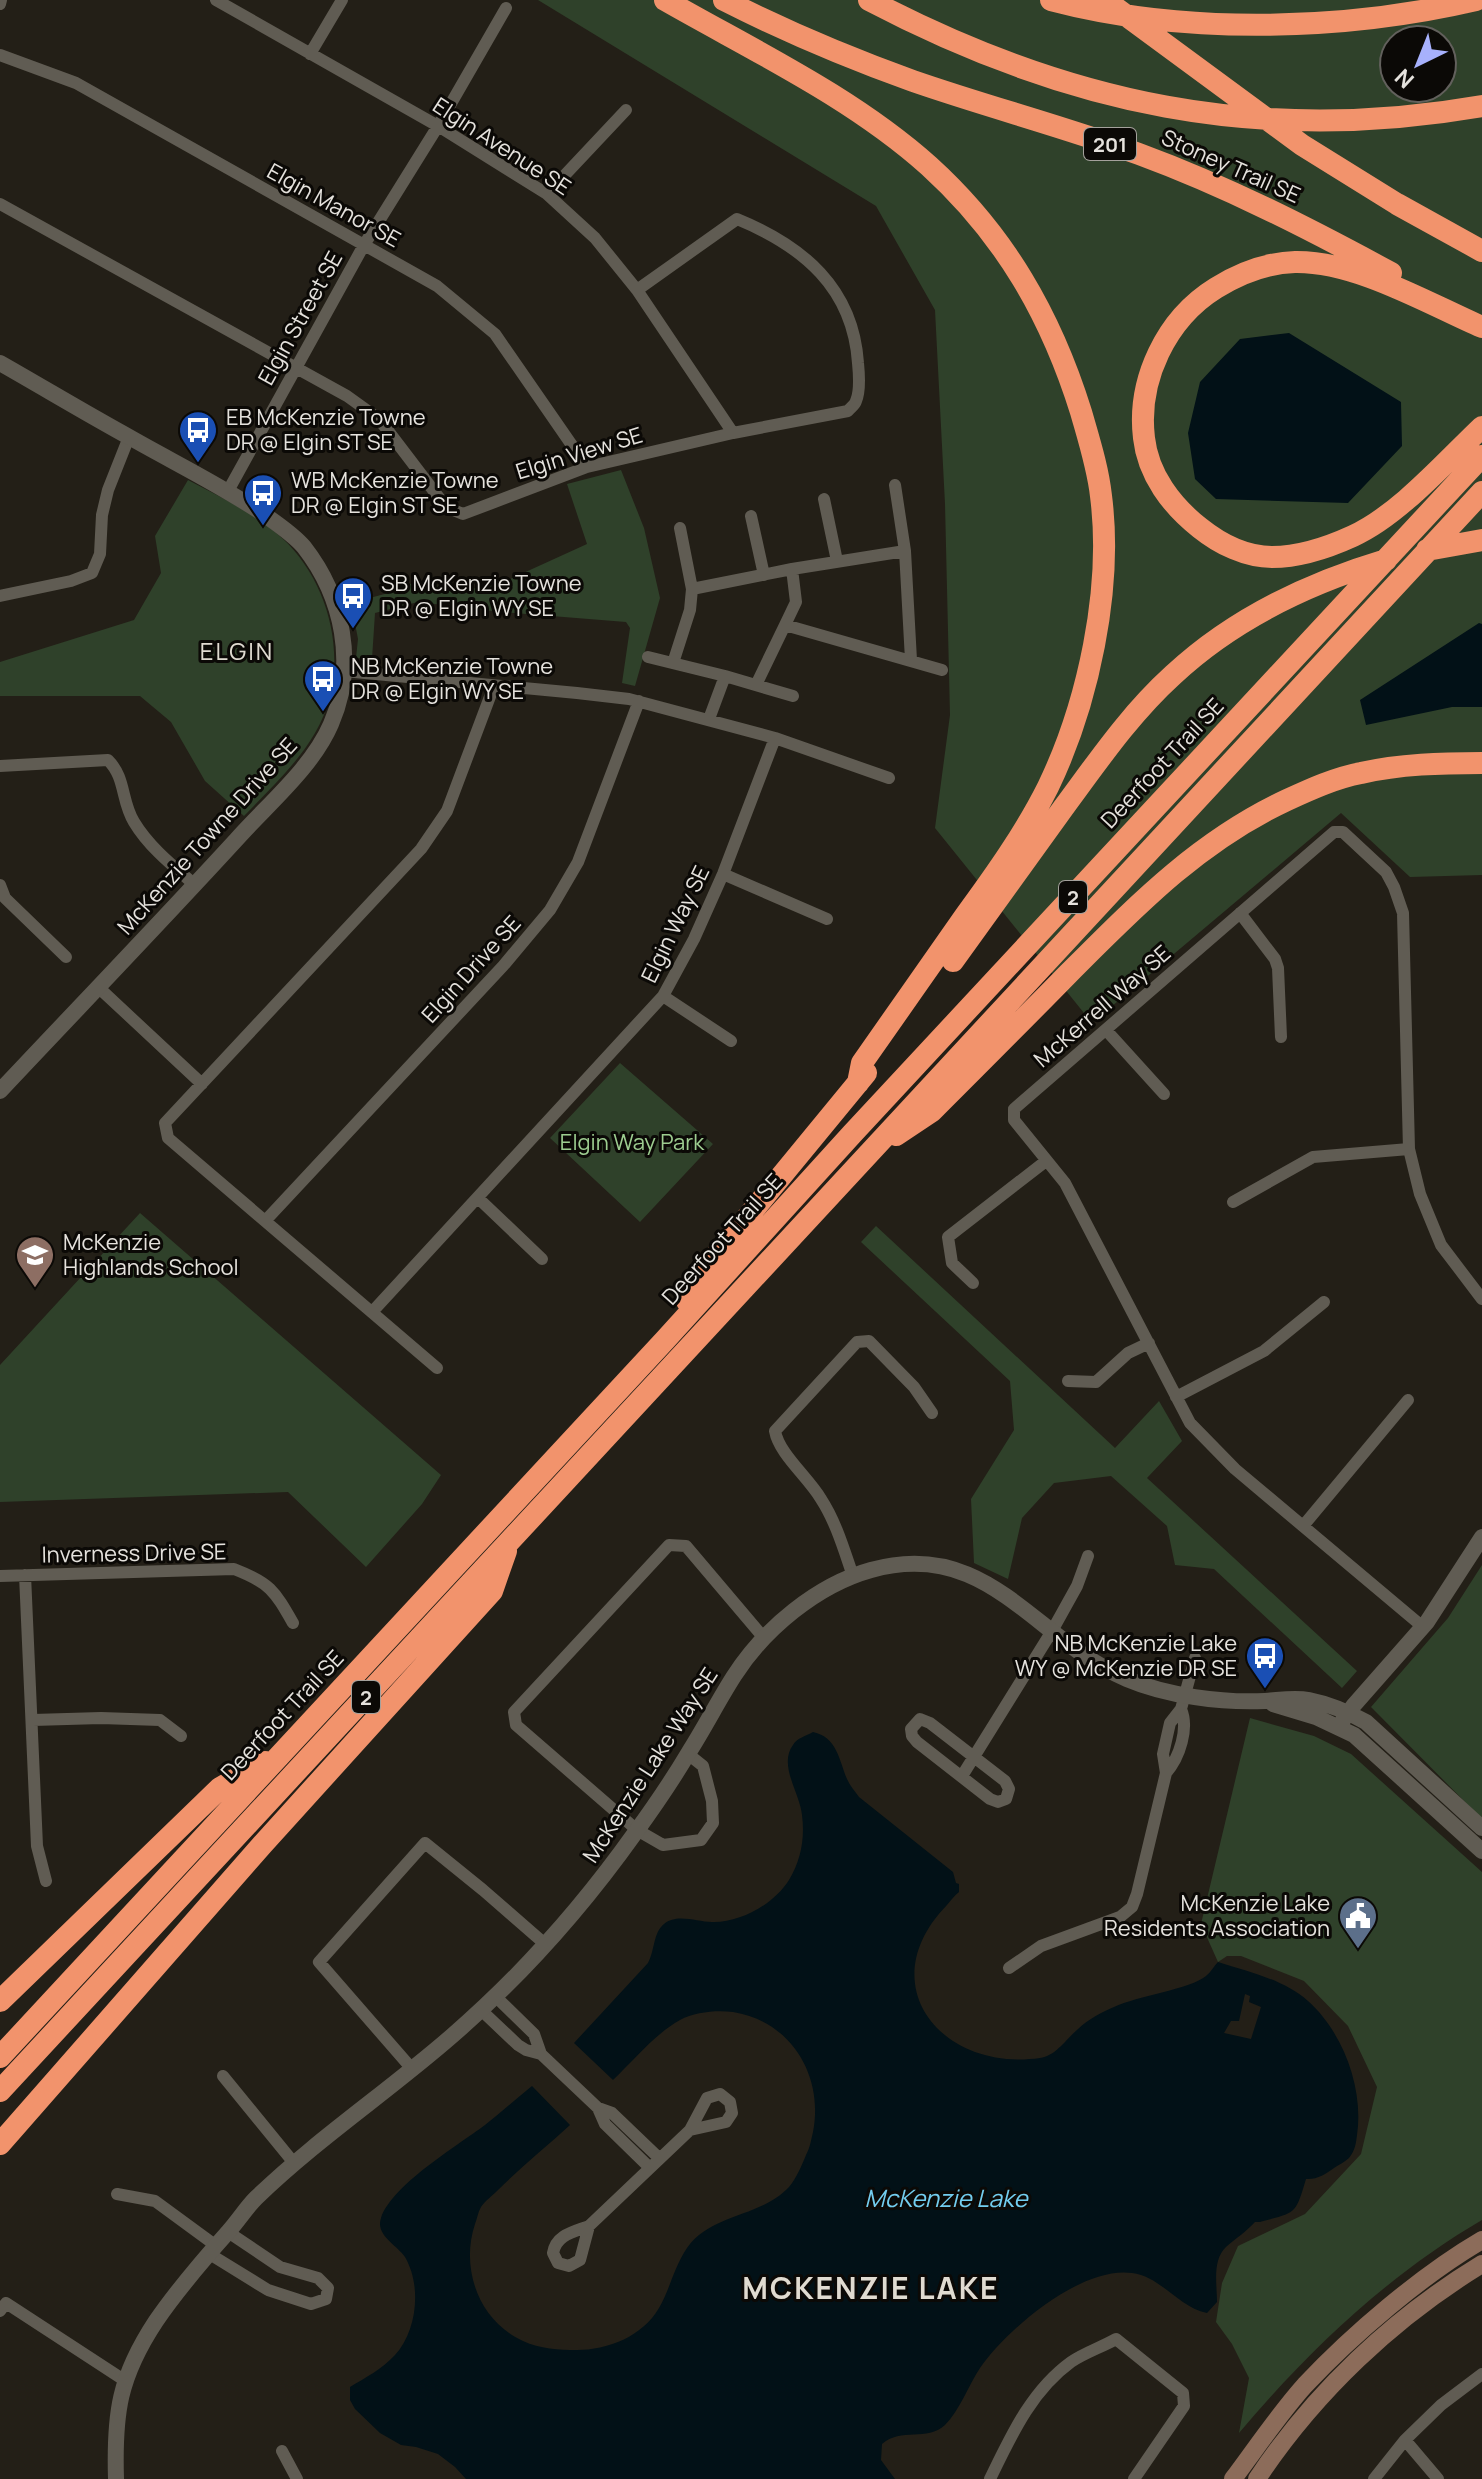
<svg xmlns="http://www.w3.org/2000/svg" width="1482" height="2479" font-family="Manrope,sans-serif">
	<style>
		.green { fill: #2f412a; fill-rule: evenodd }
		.water { fill: #021117 }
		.pier { fill: #231f17 }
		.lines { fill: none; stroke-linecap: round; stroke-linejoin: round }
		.minor { stroke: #605c53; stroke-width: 12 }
		.tertiary { stroke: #605c53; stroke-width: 16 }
		.secondary { stroke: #8c6c5a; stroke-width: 18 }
		.motorway { stroke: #f2936c; stroke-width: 22 }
		.labels { text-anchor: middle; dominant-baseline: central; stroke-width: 6; stroke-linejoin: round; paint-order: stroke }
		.shield { fill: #0b0906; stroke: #a4a19c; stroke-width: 2 }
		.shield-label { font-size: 20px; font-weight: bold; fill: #e5e2dd }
		.street-label { font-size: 22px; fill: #e5e2dd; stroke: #0b0906 }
		.poi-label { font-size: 22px; fill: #e5e2dd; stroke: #0b0906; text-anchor: start }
		.park-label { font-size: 22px; fill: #9dcd90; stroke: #0b0906 }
		.neighbourhood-label { font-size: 24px; letter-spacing: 2px; fill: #e0dbd1; stroke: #0b0906 }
		.water-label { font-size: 24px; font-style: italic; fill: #73cdef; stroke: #0b0906 }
		.district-label { font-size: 30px; font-weight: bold; letter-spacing: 2px; fill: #e0dbd1; stroke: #0b0906 }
	</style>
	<rect width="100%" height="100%" fill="#231f17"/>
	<path class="green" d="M538 0H1482V875L1410 877 1341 813 1092 1023 935 828 950 715 945 504 935 310 876 206ZM1394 40H1442V88H1394Z
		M621 470 644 528 660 598 635 686 622 683 630 628 626 622 501 612 418 602 375 613 372 659 356 658 358 639 351 603 392 592 408 584 420 583 464 590 499 584 587 544 567 484Z
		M188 480C220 497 255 513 282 538 333 585 352 671 315 733 297 764 269 790 244 816L205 781 171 722 140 696H0V662L134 620 161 573 155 536Z
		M620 1063 713 1144 640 1222 550 1138Z
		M140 1213 441 1475 422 1504 366 1567 288 1492 0 1502V1365Z
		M876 1226 1115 1448 1159 1401 1182 1441 1147 1478 1357 1671 1342 1688 1214 1569 1175 1565 1167 1526 1111 1476 1054 1483 1022 1518 1008 1579 974 1563 971 1499 1014 1430 1010 1381 861 1242Z
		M1482 1565V1819L1371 1707 1448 1618Z
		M1250 1718 1314 1736 1351 1754 1482 1872V2220C1388 2275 1309 2350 1239 2433L1249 2378 1232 2344 1216 2322 1222 2283 1238 2246 1305 2214 1361 2154 1377 2087 1348 2026 1304 1981 1241 1956H1227L1218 1962 1201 1924Z"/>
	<path class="water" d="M1289 333 1401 402 1402 446 1348 503 1216 499 1195 479 1188 433 1200 382 1240 339Z
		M1479 623 1482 624V707H1452L1366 725 1360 700Z
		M813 1732C837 1737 839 1760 847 1779 850 1786 855 1791 859 1797L953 1872 956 1883 959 1884V1892C954 1896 951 1900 947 1905 870 1984 941 2072 1040 2058 1056 2056 1066 2039 1078 2029 1087 2020 1102 2012 1114 2007 1137 1996 1191 1989 1206 1976 1211 1972 1214 1966 1218 1962 1249 1972 1283 1979 1308 2001 1343 2032 1364 2089 1357 2135 1356 2143 1355 2151 1349 2158 1345 2162 1338 2165 1334 2168 1326 2174 1316 2180 1306 2179 1295 2216 1296 2212 1260 2222H1255C1246 2232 1236 2238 1226 2247 1212 2260 1217 2285 1217 2302L1207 2313C1178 2307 1162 2277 1132 2273 1081 2266 1007 2329 980 2368 968 2386 960 2410 945 2425 927 2442 901 2427 882 2444L881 2460 895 2479H466L455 2467 438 2454 416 2447 401 2445 380 2433 355 2409 350 2400V2387C365 2378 382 2369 395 2355 417 2331 422 2286 405 2257 397 2245 375 2235 381 2218 392 2185 457 2146 485 2125 501 2112 516 2099 532 2086L570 2125C546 2147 521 2167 498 2190 493 2195 485 2201 481 2207 478 2212 477 2219 475 2224 460 2269 479 2321 523 2341 540 2349 559 2350 577 2350 607 2350 642 2337 659 2308 670 2289 674 2267 687 2248 712 2213 760 2218 789 2187 796 2179 802 2165 806 2155 810 2148 811 2140 813 2132 824 2076 791 2021 733 2012 716 2010 695 2012 680 2020 655 2034 634 2060 613 2080L574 2043 648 1963C655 1950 653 1933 664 1924 677 1913 697 1922 712 1922 740 1923 774 1904 789 1880 801 1860 805 1838 802 1815 800 1793 778 1765 793 1745 797 1738 806 1736 813 1732Z"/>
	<path class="pier" d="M1245 1994 1250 1996 1249 2002 1261 2007 1251 2039 1224 2033 1231 2021H1239Z"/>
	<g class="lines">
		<path class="minor" d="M216 0 438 126 547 194 595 238 637 290 733 433
			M0 4 1 0
			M310 54 342 0
			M0 55 76 83 437 286 495 334 587 467
			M547 194 626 110
			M0 204 347 396 379 419 446 507 463 514 587 467 733 433 848 411C851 407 855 405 856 401 860 392 859 373 858 363 853 288 803 246 737 219L637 290
			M895 485 905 551 911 660
			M228 491 364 245 438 126 506 8
			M824 499 837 561
			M751 516 764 575
			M680 528 692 589
			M792 569 905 551
			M0 596 71 581 92 573 100 554 102 515 108 490 129 437
			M648 657 725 676 709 719
			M673 663 690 610 692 589 792 569 796 602 785 625
			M344 671 577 693 629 699 775 738 723 874 694 939 663 996 373 1311
			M725 676 793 696
			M756 685 785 625 942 670
			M775 738 889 778
			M0 766 108 760C126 778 121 801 134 822 149 847 173 866 195 885
			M723 874 827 919
			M0 885 5 898 66 957
			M1240 913 1275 959 1278 968 1281 1037
			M98 987 202 1084
			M663 996 731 1041
			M1106 1030 1164 1094
			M478 1198 542 1259
			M1233 1202 1313 1157 1409 1149
			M266 1220 503 966 550 910 578 862 639 701
			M973 1283 952 1263 948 1237 1046 1161
			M437 1368 168 1138 165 1123 421 849 447 811 494 686
			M1068 1381 1096 1382 1128 1353 1149 1343
			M1176 1397 1264 1351 1324 1302
			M1303 1526 1408 1400
			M25 1575 37 1846 46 1881
			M0 1576 234 1569C270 1583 274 1590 293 1623
			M853 1576C844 1550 836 1522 821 1499 808 1477 779 1454 775 1431L857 1342 869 1341 914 1387 932 1413
			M1423 1627 1235 1469 1190 1423 1065 1183 1014 1120V1109L1334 832H1343L1386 872 1394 887 1403 913 1409 1149 1420 1194 1441 1245 1482 1299
			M920 1719 930 1723 1005 1781 1009 1789 1006 1799 998 1802 990 1799 917 1742 912 1736 911 1729Z
			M33 1720 101 1718 160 1720 181 1736
			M688 1754 703 1766 712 1801 713 1823 701 1840 663 1845 637 1830 516 1725 514 1712 669 1545 686 1546 764 1638
			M1166 1773 1163 1754 1170 1723 1181 1709 1195 1658
			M962 1776 1052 1631 1077 1586 1088 1556
			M1009 1968 1041 1946 1120 1917 1132 1907 1137 1894 1166 1773C1180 1757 1189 1728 1181 1709
			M495 1996 534 2034 541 2054
			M481 2010 518 2045 526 2050 541 2054 598 2108 612 2113 659 2158
			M413 2070 319 1962 425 1843 483 1890 545 1944
			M223 2076 294 2163
			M598 2108 605 2124 649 2167
			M117 2194 155 2201 215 2245
			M589 2226 690 2130 707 2098 720 2094 730 2102 732 2113 726 2122 690 2130
			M589 2226 580 2260 569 2266 558 2263 553 2253C556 2235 573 2232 589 2226Z
			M208 2253 268 2290 311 2304 326 2299 328 2288 318 2278 280 2267 228 2232
			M0 2311 6 2303 124 2380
			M1405 2440 1438 2479
			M282 2451 297 2479
			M990 2479C1011 2436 1031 2391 1071 2362 1084 2353 1102 2347 1116 2339L1183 2393 1184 2406 1134 2479
			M1374 2479 1405 2440 1441 2405 1482 2374"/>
		<path class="tertiary" d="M0 363C44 388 87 414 131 438 175 463 220 485 262 513 276 523 293 534 304 547 343 597 357 665 331 724 312 768 268 804 236 840 158 925 79 1007 0 1091
			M1273 1704 1316 1717 1354 1735 1482 1851
			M1343 1720 1354 1705 1427 1622 1482 1537
			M116 2479C114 2413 119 2377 156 2321 178 2289 203 2260 228 2232 238 2221 246 2208 256 2198 317 2139 389 2091 453 2035 521 1976 583 1906 635 1833 654 1807 673 1779 689 1752 705 1727 718 1701 734 1676 764 1629 817 1585 871 1570 988 1537 1034 1640 1127 1679 1167 1696 1222 1703 1265 1701 1280 1700 1294 1697 1309 1700 1329 1704 1348 1712 1366 1722L1482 1828"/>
		<path class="secondary" d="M1233 2479C1257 2447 1279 2414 1305 2385 1353 2334 1422 2275 1482 2240
			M1257 2479C1314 2393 1393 2318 1482 2264"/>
		<path class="motorway" d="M665 0C754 51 852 97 929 166 1005 235 1051 316 1081 412 1089 440 1098 468 1101 496 1113 589 1088 704 1048 787 1025 833 995 875 965 916 931 965 896 1014 862 1063L858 1083
			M724 0C785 31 849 58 913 81 988 107 1065 127 1139 154 1226 186 1310 229 1391 273
			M869 0C1067 104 1259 145 1482 106
			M1051 0C1184 35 1343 31 1476 0
			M1105 0 1302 145 1397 204 1482 251
			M1482 327C1427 303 1356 261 1295 262 1266 263 1240 273 1216 288 1166 319 1137 380 1144 438 1148 475 1172 506 1200 528 1220 544 1246 557 1272 557 1299 557 1329 547 1353 536 1399 515 1445 462 1482 427
			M1427 550 1482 540
			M953 961C990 910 1027 858 1064 807 1098 761 1130 714 1173 675 1232 620 1309 583 1386 560
			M896 1135 932 1111C978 1065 1024 1019 1069 973 1137 905 1199 841 1287 800 1311 789 1335 778 1361 773 1400 764 1442 763 1482 763
			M687 1301 709 1264 866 1073
			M0 2001 220 1788 265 1762
			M0 2057 665 1340 852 1134 1482 456
			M0 2091 1482 492
			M0 2144 262 1845 492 1591 506 1551"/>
	</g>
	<defs>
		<symbol id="bus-pin" viewBox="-11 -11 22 30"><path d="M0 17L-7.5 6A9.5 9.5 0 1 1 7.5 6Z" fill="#1a4fb4" stroke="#0b0906"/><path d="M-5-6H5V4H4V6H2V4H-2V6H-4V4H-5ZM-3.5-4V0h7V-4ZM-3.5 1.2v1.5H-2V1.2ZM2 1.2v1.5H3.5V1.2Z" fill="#fff"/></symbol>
		<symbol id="school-pin" viewBox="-11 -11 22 30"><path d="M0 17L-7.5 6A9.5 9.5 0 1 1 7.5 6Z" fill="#8d6e63" stroke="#0b0906"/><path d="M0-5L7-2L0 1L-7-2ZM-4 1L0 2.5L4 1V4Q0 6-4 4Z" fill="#fff"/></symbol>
		<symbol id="civic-pin" viewBox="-11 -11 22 30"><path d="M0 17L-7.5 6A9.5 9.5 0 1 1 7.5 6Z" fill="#5c6f8a" stroke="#0b0906"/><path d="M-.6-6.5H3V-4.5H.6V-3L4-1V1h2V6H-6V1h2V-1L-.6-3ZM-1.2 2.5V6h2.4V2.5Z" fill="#fff"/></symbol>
	</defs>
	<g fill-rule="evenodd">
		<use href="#bus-pin" x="176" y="408" width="44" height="60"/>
		<use href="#bus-pin" x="241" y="471" width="44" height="60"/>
		<use href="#bus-pin" x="331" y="574" width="44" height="60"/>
		<use href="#bus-pin" x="301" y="657" width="44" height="60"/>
		<use href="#school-pin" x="13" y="1233" width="44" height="60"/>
		<use href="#bus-pin" x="1243" y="1634" width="44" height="60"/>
		<use href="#civic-pin" x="1336" y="1894" width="44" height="60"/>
	</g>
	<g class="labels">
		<g class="shield">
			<rect x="1084" y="128" width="52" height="32" rx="6"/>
			<rect x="1059" y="881" width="28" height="32" rx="6"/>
			<rect x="352" y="1681" width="28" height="32" rx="6"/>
		</g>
		<g class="shield-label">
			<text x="1110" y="144">201</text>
			<text x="1073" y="897">2</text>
			<text x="366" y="1697">2</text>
		</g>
		<g class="street-label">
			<text transform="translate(502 146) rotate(33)">Elgin Avenue SE</text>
			<text transform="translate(1231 166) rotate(24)">Stoney Trail SE</text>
			<text transform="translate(334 205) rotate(29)">Elgin Manor SE</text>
			<text transform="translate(300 318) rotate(-61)">Elgin Street SE</text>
			<text transform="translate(579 453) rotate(-17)">Elgin View SE</text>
			<text transform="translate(1162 763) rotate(-47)">Deerfoot Trail SE</text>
			<text transform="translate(207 836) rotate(-48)">McKenzie Towne Drive SE</text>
			<text transform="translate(675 924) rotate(-64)">Elgin Way SE</text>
			<text transform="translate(471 969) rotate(-48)">Elgin Drive SE</text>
			<text transform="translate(1102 1006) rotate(-41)">McKerrell Way SE</text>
			<text transform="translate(722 1239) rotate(-48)">Deerfoot Trail SE</text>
			<text transform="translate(134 1553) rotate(-1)">Inverness Drive SE</text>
			<text transform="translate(282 1715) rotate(-47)">Deerfoot Trail SE</text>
			<text transform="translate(650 1765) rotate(-57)">McKenzie Lake Way SE</text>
		</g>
		<g class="poi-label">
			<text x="226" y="417">EB McKenzie Towne<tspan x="226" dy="25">DR @ Elgin ST SE</tspan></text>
			<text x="291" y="480">WB McKenzie Towne<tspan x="291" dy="25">DR @ Elgin ST SE</tspan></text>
			<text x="381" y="583">SB McKenzie Towne<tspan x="381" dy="25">DR @ Elgin WY SE</tspan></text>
			<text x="351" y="666">NB McKenzie Towne<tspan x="351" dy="25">DR @ Elgin WY SE</tspan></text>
			<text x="63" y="1242">McKenzie<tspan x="63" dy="25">Highlands School</tspan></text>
			<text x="1237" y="1643" text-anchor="end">NB McKenzie Lake<tspan x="1237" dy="25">WY @ McKenzie DR SE</tspan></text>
			<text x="1330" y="1903" text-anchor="end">McKenzie Lake<tspan x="1330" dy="25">Residents Association</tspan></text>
		</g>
		<g class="park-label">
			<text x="632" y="1142">Elgin Way Park</text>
		</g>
		<g class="neighbourhood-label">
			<text x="237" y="650">ELGIN</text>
		</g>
		<g class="water-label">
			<text x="946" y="2197">McKenzie Lake</text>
		</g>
		<g class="district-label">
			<text x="871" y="2287">MCKENZIE LAKE</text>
		</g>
	</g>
	<g transform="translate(1418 64) rotate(223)"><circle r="38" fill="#0b0906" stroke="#62605c" stroke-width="2"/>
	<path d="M0-6L14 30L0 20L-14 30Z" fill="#a7b1fc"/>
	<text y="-12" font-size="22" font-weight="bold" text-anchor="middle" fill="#e5e2dd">N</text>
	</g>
</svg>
